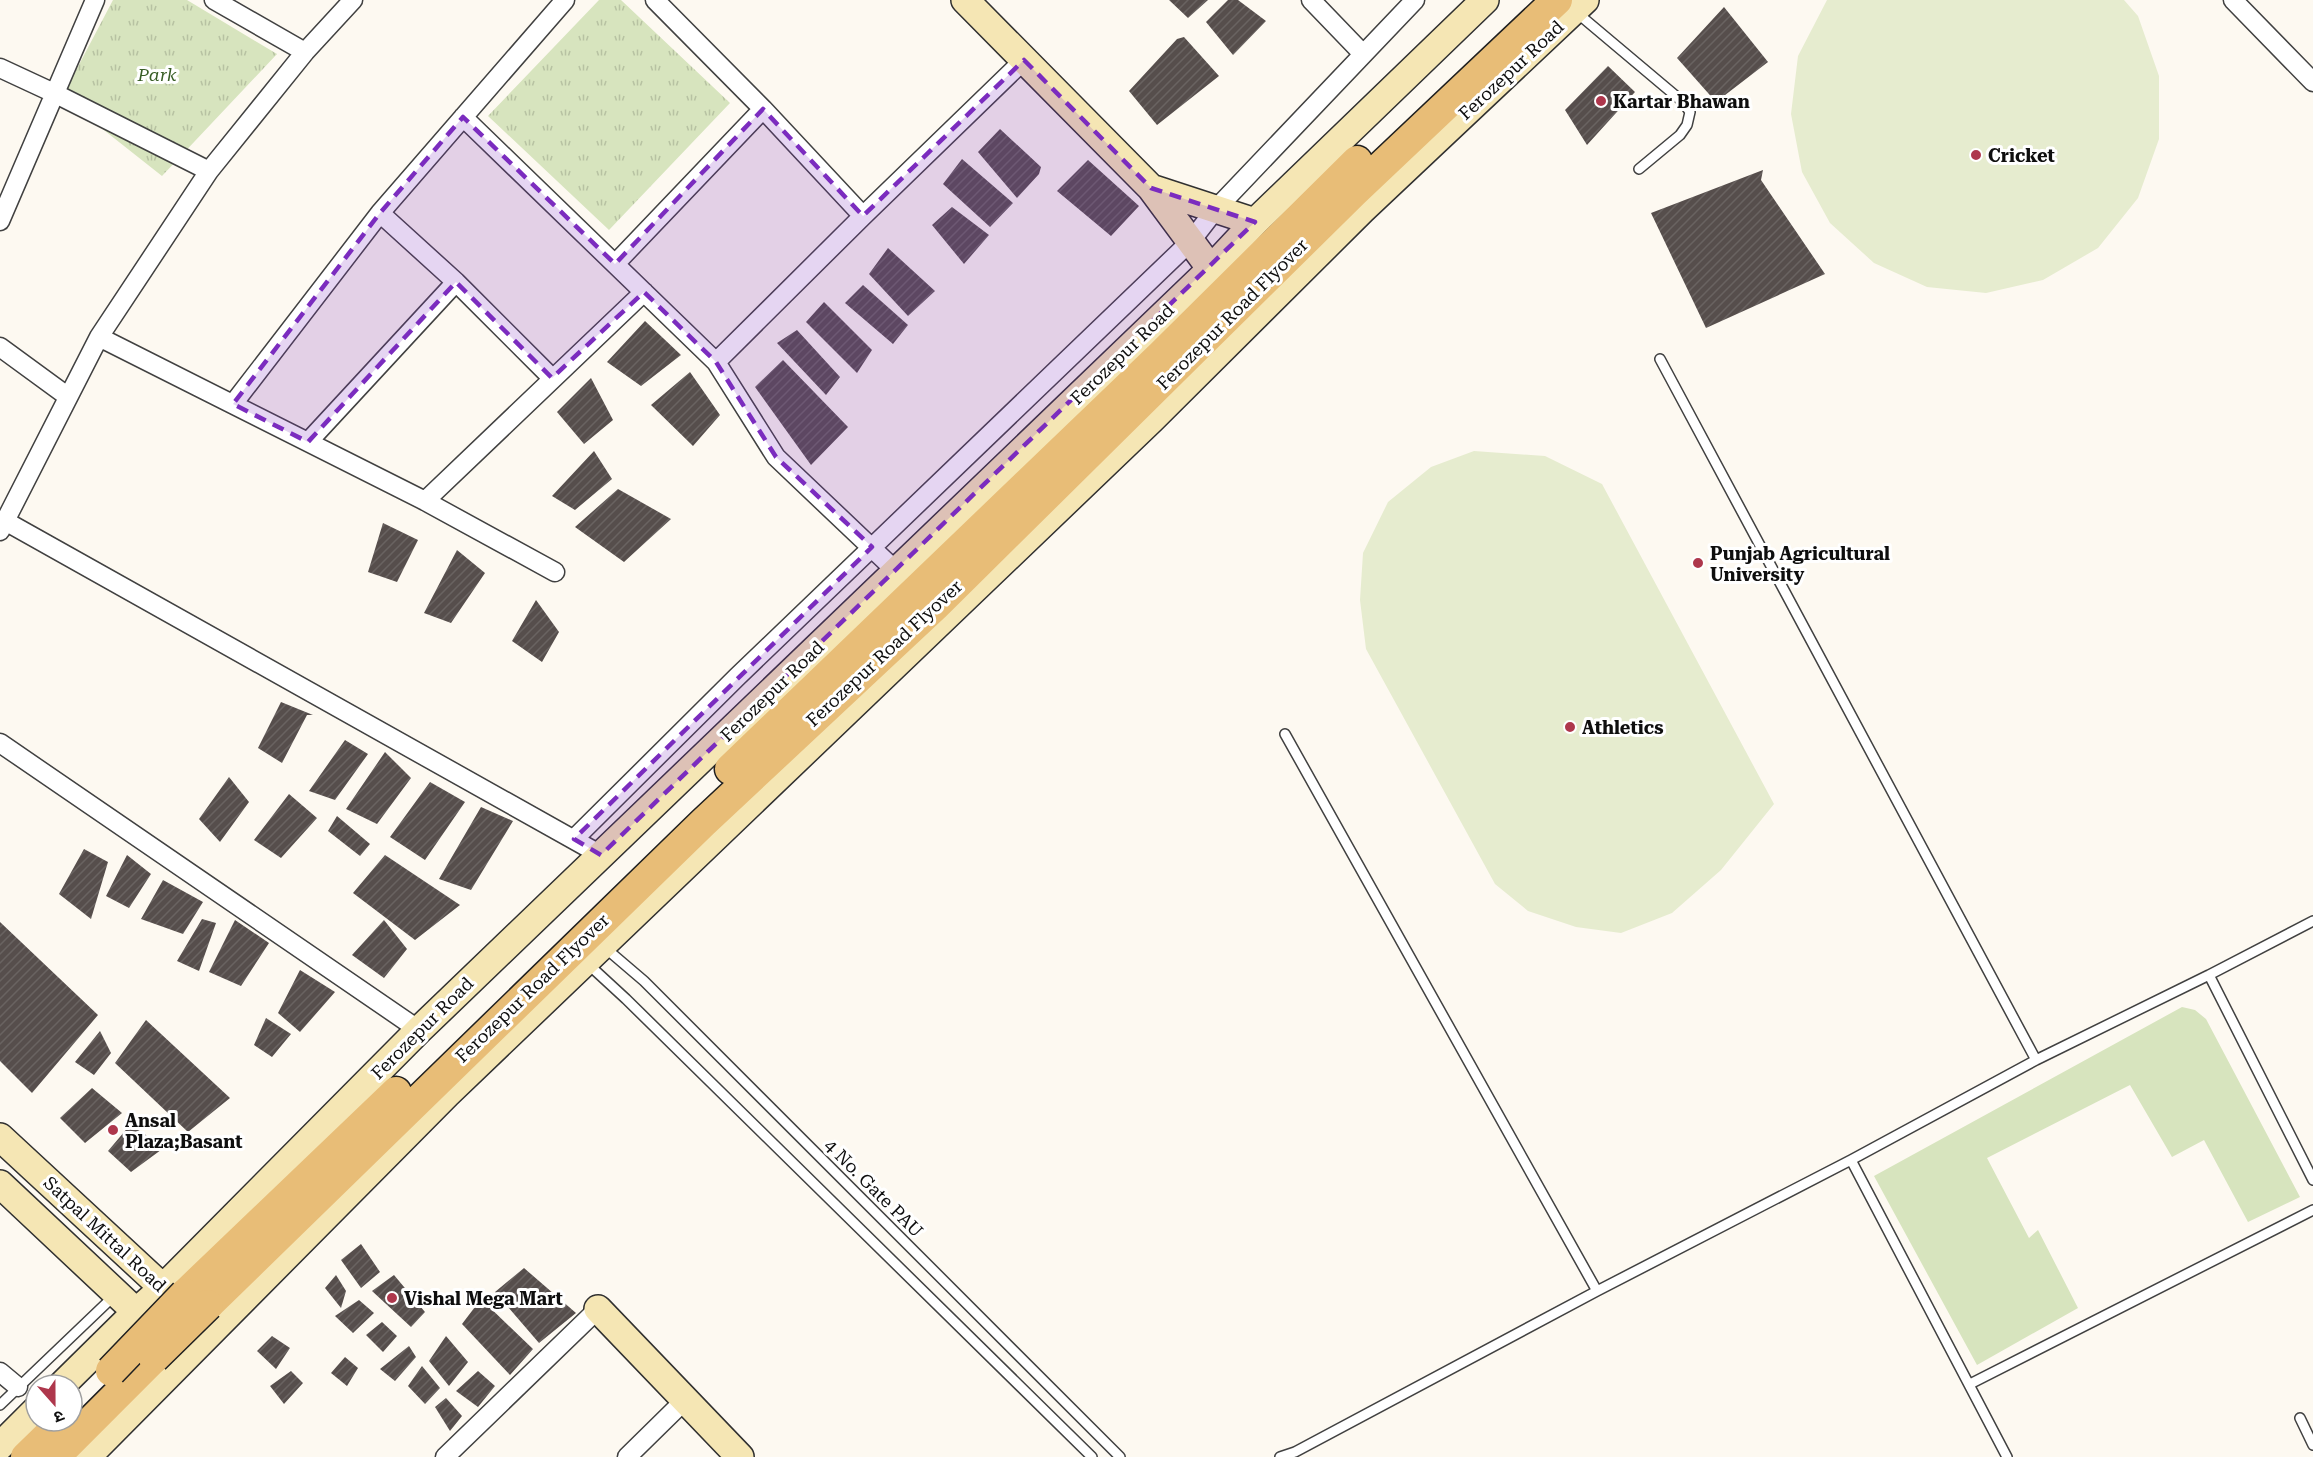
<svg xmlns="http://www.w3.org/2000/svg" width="2313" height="1457" font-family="'Roboto Serif','Noto Sans Devanagari',serif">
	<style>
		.grass { fill: #d7e4be }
		.park { fill: url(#park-tufts) }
		.pitch { fill: #e6eccf }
		.building { fill: url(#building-hatch) }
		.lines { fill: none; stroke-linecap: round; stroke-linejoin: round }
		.lane-casing { stroke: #414141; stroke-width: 12 }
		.street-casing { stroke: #414141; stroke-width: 21 }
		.secondary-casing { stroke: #303030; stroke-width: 30 }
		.primary-casing { stroke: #1f1f1f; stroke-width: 33 }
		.lane { stroke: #fff; stroke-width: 9 }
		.street { stroke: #fff; stroke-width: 18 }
		.secondary { stroke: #f5e6b4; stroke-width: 27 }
		.primary { stroke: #e8bd77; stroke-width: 30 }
		.primary-bridge-casing { stroke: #1f1f1f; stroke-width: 33; stroke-linecap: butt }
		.primary-bridge { stroke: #e8bd77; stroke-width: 30 }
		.marked { fill: #7b2cbf; fill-opacity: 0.2; stroke: #7b2cbf; stroke-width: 4.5; stroke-dasharray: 12 8; stroke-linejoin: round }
		.poi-dot { fill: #ae374c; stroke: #fff; stroke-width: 2 }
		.labels { text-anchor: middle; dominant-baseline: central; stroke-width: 6; stroke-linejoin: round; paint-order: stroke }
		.street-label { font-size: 18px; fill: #0e0e0e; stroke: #fff }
		.park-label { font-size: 18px; font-style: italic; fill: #395e26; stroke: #fff }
		.poi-label { font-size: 18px; font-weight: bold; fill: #0e0e0e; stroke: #fff; text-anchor: start }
	</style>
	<defs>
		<pattern id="park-tufts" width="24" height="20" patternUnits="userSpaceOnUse" patternTransform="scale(1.5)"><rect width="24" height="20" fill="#d7e4be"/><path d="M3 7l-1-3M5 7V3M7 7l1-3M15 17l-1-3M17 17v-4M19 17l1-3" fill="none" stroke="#b7c2a2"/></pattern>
		<pattern id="building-hatch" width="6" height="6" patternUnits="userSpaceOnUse" patternTransform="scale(1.5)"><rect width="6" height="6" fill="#564e4c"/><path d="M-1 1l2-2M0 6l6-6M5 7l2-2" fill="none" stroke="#696361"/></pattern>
	</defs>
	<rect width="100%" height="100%" fill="#fdf9f1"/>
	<path class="grass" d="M2182 1007 2195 1010 2206 1019 2300 1197 2248 1222 2204 1140 2172 1157 2130 1085 1987 1158 2029 1238 2038 1230 2078 1308 1977 1365 1874 1176Z"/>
	<path class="park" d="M113 0H187L277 54 162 176 62 97Z
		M599 0H621L730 103 609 230 488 116Z"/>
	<path class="pitch" d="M1827 0H2124L2138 16 2159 76V139L2138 198 2098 248 2043 280 1986 293 1927 287 1874 263 1830 223 1802 172 1791 114 1798 56Z
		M1474 451 1545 456 1602 484 1774 804 1721 870 1672 913 1621 933 1576 927 1528 911 1495 884 1366 649 1360 600 1363 553 1388 502 1431 467Z"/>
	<path class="building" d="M1169 0H1208L1188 18Z
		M1228 0H1238L1266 21 1233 55 1206 22Z
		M1724 7 1768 62 1716 102 1677 58Z
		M1184 37 1219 76 1157 125 1129 91 1177 39Z
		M1608 66 1635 92 1587 145 1565 110Z
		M1000 129 1041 167 1039 174 1017 198 978 152Z
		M962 159 1013 203 990 227 943 184Z
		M1088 160 1139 206 1111 236 1057 191Z
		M1763 170 1761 180 1825 274 1706 328 1651 213Z
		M952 207 989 235 964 264 932 225Z
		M888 248 935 291 908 316 869 274Z
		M863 285 908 325 893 344 845 303Z
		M824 302 872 350 857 373 806 322Z
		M645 321 681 355 641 386 607 362Z
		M797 330 840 377 826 395 777 343Z
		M783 360 848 427 811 465 755 387Z
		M690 372 720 415 693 446 651 405Z
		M591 378 613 420 584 444 557 412Z
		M594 451 612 479 575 510 552 496Z
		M618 489 671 519 624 562 575 527Z
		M383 523 418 540 397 582 368 572Z
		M457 550 485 573 451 623 424 613Z
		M536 600 559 632 542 662 512 641Z
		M281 702 313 715H307L282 763 258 748Z
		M345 740 368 754 335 800 309 791Z
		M385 752 411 778 377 824 346 809Z
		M229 777 249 802 220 842 199 819Z
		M430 782 465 802 425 860 390 837Z
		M289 794 317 818 281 858 254 840Z
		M481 807 513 821 471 890 439 879Z
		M337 816 370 844 360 856 328 831Z
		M84 849 108 862 91 919 59 894Z
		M127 855 151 874 129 908 106 896Z
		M385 855 460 905 415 940 353 893Z
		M163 880 203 902 183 934 141 919Z
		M202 919 216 923 199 971 177 961Z
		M235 920 269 943 241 986 209 972Z
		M384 920 407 949 384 978 352 955Z
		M0 922 98 1015 32 1093 0 1061Z
		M300 970 335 992 300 1032 278 1013Z
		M266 1018 291 1034 272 1057 254 1045Z
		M146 1020 230 1098 188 1132 115 1063Z
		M100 1031 111 1053 94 1075 75 1062Z
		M92 1088 122 1113 85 1143 60 1118Z
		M130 1125 165 1147 131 1172 108 1151Z
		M361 1244 380 1272 361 1288 341 1260Z
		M524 1268 576 1313 539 1343 495 1292Z
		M336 1275 346 1291 341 1308 325 1288Z
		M394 1275 425 1312 411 1327 372 1291Z
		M481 1299 533 1349 510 1375 462 1324Z
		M359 1300 374 1313 353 1333 335 1316Z
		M382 1322 397 1336 383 1352 366 1335Z
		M272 1336 290 1348 276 1369 257 1351Z
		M446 1336 468 1362 449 1386 429 1361Z
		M409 1346 416 1357 395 1381 380 1369Z
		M345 1357 358 1368 347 1386 331 1373Z
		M422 1366 440 1388 425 1404 408 1386Z
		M291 1371 303 1383 284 1404 270 1386Z
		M478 1371 495 1386 478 1407 456 1391Z
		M446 1398 462 1416 450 1431 435 1407Z"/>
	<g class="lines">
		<defs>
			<path id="lane" d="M1576 12 1683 102 1690 112 1687 125 1680 135 1639 169
				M1660 359 2036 1060
				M1285 734 1597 1291
				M603 946 644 981 1120 1457
				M588 964 626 999 1092 1457
				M2209 975 2313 1180
				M1851 1160 2007 1457
				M1970 1384 2313 1210
				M0 1405 115 1295
				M2300 1418 2313 1445
				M1280 1457 1295 1452 1597 1291 1851 1160 2036 1060 2209 975 2313 921"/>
			<path id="street" d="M214 0 305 52
				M655 0 763 109 863 216
				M1311 0 1363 54
				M2233 0 2313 82
				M0 68 56 94 209 171
				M463 117 716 362 776 457 896 571
				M380 213 456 282 552 378
				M0 221 95 0
				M615 264 763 109
				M99 337 425 501 555 572
				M0 347 67 396
				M716 362 863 216 1024 60
				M233 404 380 213 565 0
				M308 442 456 282
				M425 501 644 292
				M5 521 601 855
				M0 531 99 337 209 171 305 52 353 0
				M0 743 419 1030
				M574 839 737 677 1191 241 1215 210 1415 0
				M0 1372 18 1387
				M445 1457 598 1309
				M627 1457 685 1400"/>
			<path id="secondary" d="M965 0 1151 188 1211 269
				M1151 188 1255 222
				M0 1137 175 1299
				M0 1184 149 1324
				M598 1309 740 1457
				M62 1385 136 1312 163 1288 419 1030 1211 269 1255 222 1485 0
				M0 1446 36 1410
				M87 1457 447 1094 1152 419 1362 210 1585 0"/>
			<path id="primary" d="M730 769 1161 355 1357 161
				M185 1294 396 1092
				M208 1305 703 823 935 606 1354 192 1557 0
				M26 1457 63 1421
				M55 1457 154 1358"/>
		</defs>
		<use href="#lane" class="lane-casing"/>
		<use href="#street" class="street-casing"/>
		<use href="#secondary" class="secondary-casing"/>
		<use href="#primary" class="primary-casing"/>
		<use href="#lane" class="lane"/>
		<use href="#street" class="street"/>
		<use href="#secondary" class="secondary"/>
		<use href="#primary" class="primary"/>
		<defs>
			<path id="primary-bridge" d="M154 1358 208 1305
				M111 1371 185 1294"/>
		</defs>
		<use href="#primary-bridge" class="primary-bridge-casing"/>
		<use href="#primary-bridge" class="primary-bridge"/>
	</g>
	<path class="marked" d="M1024 60 1151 188 1255 222 601 855 574 839 872 547 776 457 716 362 644 292 552 378 456 282 308 442 233 404 380 213 463 117 615 264 763 109 863 216Z"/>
	<g class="poi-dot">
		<circle cx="1601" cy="101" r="6"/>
		<circle cx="1976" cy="155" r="6"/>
		<circle cx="1698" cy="563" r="6"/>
		<circle cx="1570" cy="727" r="6"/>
		<circle cx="113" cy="1130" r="6"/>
		<circle cx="392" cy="1298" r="6"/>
	</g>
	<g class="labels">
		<g class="street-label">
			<text transform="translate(1511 70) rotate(-43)">Ferozepur Road</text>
			<text transform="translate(1232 314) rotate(-45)">Ferozepur Road Flyover</text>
			<text transform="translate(1122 354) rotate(-44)">Ferozepur Road</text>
			<text transform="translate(884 653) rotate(-43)">Ferozepur Road Flyover</text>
			<text transform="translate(772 691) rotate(-44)">Ferozepur Road</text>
			<text transform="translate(532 988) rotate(-44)">Ferozepur Road Flyover</text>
			<text transform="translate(422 1028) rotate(-45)">Ferozepur Road</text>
			<text transform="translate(874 1188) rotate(45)">4 No. Gate PAU</text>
			<text transform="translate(105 1234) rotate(43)">Satpal Mittal Road</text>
		</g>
		<g class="park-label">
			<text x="157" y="74">Park</text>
		</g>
		<g class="poi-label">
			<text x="1613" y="101">Kartar Bhawan</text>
			<text x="1988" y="155">Cricket</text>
			<text x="1710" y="553">Punjab Agricultural<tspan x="1710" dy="21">University</tspan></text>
			<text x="1582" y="727">Athletics</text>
			<text x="125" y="1120">Ansal<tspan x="125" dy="21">Plaza;Basant</tspan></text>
			<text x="404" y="1298">Vishal Mega Mart</text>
		</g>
	</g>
	<g transform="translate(54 1403) rotate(159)"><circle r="28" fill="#ffffff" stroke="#9f9f9f" stroke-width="1.5"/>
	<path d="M0-4.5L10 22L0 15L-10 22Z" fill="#ae374c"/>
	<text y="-9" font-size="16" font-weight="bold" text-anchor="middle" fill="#0e0e0e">उ</text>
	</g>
</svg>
